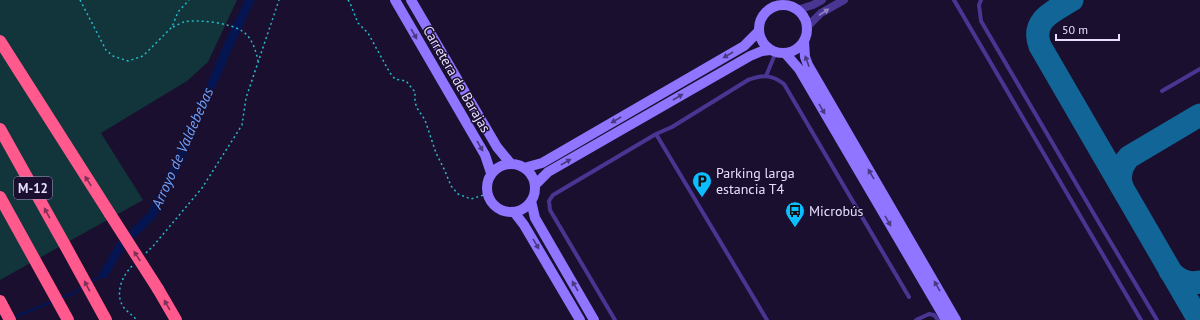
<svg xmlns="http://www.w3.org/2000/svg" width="1200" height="320" font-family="'PT Sans',sans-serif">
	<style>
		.green { fill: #11353a }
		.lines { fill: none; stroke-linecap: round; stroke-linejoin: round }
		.stream { stroke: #051552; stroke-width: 2.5 }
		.canal { stroke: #051552; stroke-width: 9 }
		.taxiway { stroke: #126697; stroke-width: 23 }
		.path { stroke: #24bbcd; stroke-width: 1.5; stroke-dasharray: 2 3; stroke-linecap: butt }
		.lane { stroke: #493693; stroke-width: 4 }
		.street { stroke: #493693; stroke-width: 8 }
		.secondary { stroke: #8f75ff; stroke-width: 10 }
		.highway { stroke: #ff598d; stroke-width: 12 }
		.highway-bridge { stroke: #ff598d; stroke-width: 12 }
		.oneway { fill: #9082c4 }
		.oneway2 { fill: #493882 }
		.oneway3 { fill: #813059 }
		.labels { text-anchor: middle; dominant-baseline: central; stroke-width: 3; stroke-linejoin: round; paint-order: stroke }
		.shield { fill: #1a0f2f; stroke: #aaa0c1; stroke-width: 1 }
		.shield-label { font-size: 13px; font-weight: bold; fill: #e7deff }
		.street-label { font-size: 14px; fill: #e7deff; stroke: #1a0f2f }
		.poi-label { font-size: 14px; fill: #e7deff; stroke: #1a0f2f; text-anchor: start }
		.water-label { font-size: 15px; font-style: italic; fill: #6ca3ff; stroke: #1a0f2f }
	</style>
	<rect width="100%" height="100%" fill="#1a0f2f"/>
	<path class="green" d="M0 0H237L208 62 187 81 101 133 143 200 0 280Z"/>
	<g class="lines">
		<path class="stream" d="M90 282 104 274
			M60 298 74 293 84 286
			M12 318 54 301"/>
		<path class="canal" d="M104 274 121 245 152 215 180 158 230 42 250 0"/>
		<path class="taxiway" d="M1072 0C1054 11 1030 20 1040 46L1199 320
			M1123 189C1118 178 1121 166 1129 157L1200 115
			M1170 271C1178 280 1188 285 1200 282"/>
		<path class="path" d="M80 0 106 50 113 56 128 61 143 56 172 27 178 12 189 0
			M348 0 350 3 358 23 368 33 390 73 395 79 406 81 415 92V102L417 108 425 120 436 153 445 171 451 186 458 194 471 199 487 194
			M173 27C177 25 181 23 184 22 198 19 230 23 242 31 252 37 256 51 258 61
			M146 253 154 245 202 188 242 125 246 98 279 0
			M132 266C121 277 114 296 125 309 129 313 133 316 137 320"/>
		<path class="lane" d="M954 0 1141 320
			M981 0 979 5 981 21 1098 221 1157 320
			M766 76 776 52
			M1162 91 1200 69
			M656 134 767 320
			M615 320 550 210 549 201 553 195 656 134 672 127 748 80C763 75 771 74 784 84L909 297
			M916 320 929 314 934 315 938 320"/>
		<path class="street" d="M797 10 813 5 822 0
			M806 28 821 13 844 0"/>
		<path class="secondary" d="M395 0 485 155 491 173
			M411 0 497 147 511 164
			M759 29a24 24 0 1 1 48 0a24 24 0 1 1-48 0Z
			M804 41 805 57 808 65 956 320
			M785 53 799 69 946 320
			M487 188a24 24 0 1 1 48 0a24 24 0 1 1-48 0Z
			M524 168 542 163 744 46 759 31
			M535 185 548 172 750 56 762 51 770 50
			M531 201 535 218 594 320
			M514 212 524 225 580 320"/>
		<path class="highway" d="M0 41 110 214
			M0 129 66 247 106 320
			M0 197 68 320
			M158 289 176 320
			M0 301 10 320"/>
		<path class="highway-bridge" d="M110 214 158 289"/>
	</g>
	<defs><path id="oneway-solid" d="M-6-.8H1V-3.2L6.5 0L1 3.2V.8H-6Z"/></defs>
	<use class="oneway" href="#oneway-solid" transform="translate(824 12) rotate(-33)"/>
	<g class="oneway2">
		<use href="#oneway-solid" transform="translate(414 34) rotate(60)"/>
		<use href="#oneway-solid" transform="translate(728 55) rotate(150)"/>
		<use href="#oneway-solid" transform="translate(807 61) rotate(-110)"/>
		<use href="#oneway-solid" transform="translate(678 97) rotate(-30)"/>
		<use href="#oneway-solid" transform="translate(822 109) rotate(60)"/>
		<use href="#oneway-solid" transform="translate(616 120) rotate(150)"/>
		<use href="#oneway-solid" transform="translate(480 146) rotate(60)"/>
		<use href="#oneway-solid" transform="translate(566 162) rotate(-30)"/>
		<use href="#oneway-solid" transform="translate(871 174) rotate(-120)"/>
		<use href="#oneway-solid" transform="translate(888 221) rotate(60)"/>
		<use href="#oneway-solid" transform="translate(536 244) rotate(60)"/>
		<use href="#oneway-solid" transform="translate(575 286) rotate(-120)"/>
		<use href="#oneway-solid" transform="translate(937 286) rotate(-120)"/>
	</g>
	<g class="oneway3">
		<use href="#oneway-solid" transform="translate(88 181) rotate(-123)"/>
		<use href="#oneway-solid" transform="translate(47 213) rotate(-119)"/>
		<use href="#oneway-solid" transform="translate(137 256) rotate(-123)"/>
		<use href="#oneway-solid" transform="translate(87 286) rotate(-118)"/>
		<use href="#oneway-solid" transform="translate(167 305) rotate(-120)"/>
	</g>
	<defs>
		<symbol id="parking-pin" viewBox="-11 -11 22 30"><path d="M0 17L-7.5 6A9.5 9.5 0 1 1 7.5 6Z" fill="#0abeff" stroke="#1a0f2f"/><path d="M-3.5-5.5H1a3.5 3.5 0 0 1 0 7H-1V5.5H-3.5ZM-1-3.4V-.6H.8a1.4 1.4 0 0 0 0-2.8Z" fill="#111"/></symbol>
		<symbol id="bus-pin" viewBox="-11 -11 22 30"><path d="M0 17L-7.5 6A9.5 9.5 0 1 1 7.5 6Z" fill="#0abeff" stroke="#1a0f2f"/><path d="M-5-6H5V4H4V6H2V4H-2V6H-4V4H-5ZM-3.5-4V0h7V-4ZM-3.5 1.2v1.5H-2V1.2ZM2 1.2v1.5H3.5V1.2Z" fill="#111"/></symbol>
	</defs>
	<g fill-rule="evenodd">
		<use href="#parking-pin" x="691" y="170" width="22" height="30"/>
		<use href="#bus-pin" x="784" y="200" width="22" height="30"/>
	</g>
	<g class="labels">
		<rect class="shield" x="14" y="177" width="38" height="22" rx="3"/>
		<g class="shield-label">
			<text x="33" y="188">M-12</text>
		</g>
		<g class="street-label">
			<text transform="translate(457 79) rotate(60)">Carretera de Barajas</text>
		</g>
		<g class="poi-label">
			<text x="716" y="173">Parking larga<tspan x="716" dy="16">estancia T4</tspan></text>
			<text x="809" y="211">Microbús</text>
		</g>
		<g class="water-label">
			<text transform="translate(182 148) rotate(-66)">Arroyo de Valdebebas</text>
		</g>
	</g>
	<path d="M1056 34v6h63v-6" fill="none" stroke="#e7deff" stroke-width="2"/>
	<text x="1062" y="34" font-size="12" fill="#e7deff" stroke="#1a0f2f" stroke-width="3" paint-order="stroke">50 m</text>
</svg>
